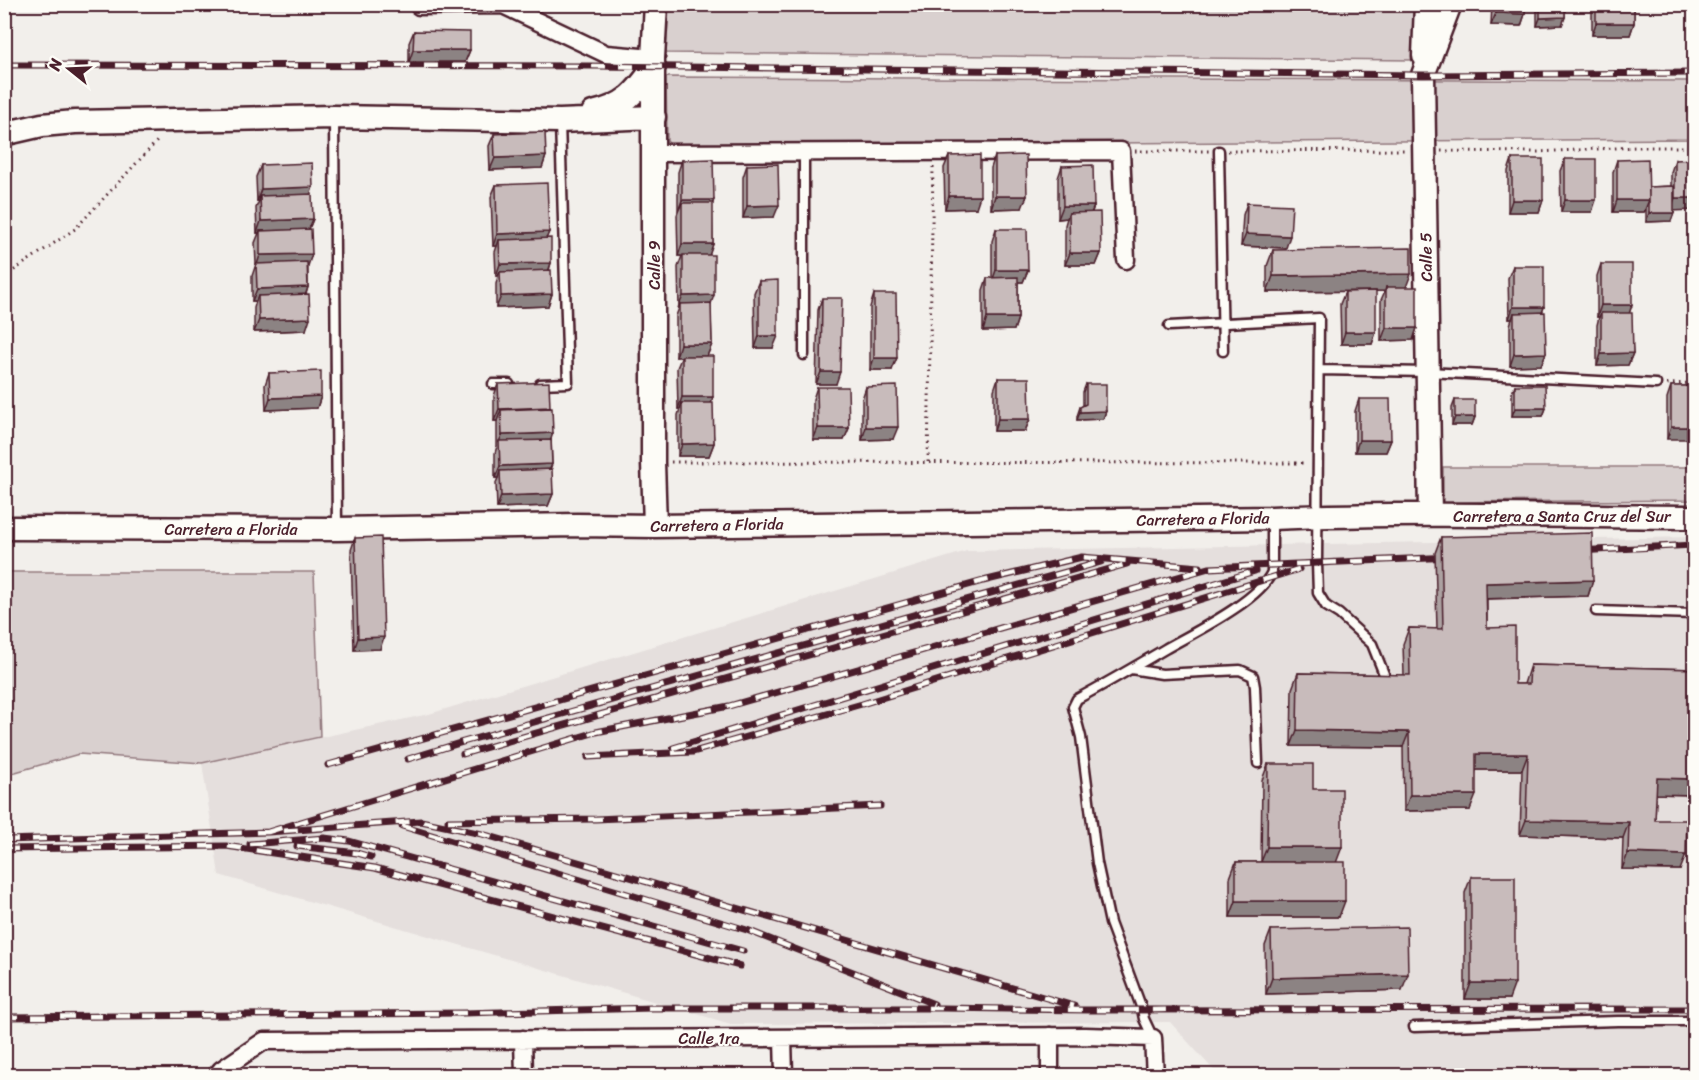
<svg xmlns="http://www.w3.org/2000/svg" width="1699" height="1080" font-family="Sriracha,sans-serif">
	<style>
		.built { fill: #e5dfdd }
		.green { fill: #d9d0cf; stroke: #92787d; stroke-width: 1.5 }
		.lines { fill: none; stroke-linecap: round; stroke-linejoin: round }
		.lane-casing { stroke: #4a1f2b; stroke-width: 13 }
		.street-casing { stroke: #4a1f2b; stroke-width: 21 }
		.secondary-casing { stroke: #4a1f2b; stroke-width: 27 }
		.path { stroke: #4a1f2b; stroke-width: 3; stroke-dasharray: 1.5 4.5; stroke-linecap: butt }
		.lane { stroke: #fdfcf7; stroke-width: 8 }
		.street { stroke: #fdfcf7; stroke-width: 16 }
		.secondary { stroke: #fdfcf7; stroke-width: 22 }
		.rail-casing { stroke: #4a1f2b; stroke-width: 7 }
		.rail { stroke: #fdfcf7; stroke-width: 4.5; stroke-dasharray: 14; stroke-linecap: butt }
		.wall { fill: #aca1a1; stroke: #4a1f2b; stroke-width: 1.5 }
		.shaded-wall { fill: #8c8383; stroke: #4a1f2b; stroke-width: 1.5 }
		.building { fill: #c8bbbb; stroke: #4a1f2b; stroke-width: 1.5 }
		.labels { text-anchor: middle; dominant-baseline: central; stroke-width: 4.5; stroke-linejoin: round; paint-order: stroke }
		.street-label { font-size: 16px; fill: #4a1f2b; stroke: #fdfcf7 }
	</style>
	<rect width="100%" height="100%" fill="#f2efeb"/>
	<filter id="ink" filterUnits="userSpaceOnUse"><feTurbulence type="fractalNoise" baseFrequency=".0167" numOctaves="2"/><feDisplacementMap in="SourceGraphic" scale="12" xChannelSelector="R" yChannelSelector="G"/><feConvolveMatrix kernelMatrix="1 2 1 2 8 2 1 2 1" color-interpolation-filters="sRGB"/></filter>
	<g filter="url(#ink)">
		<path class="built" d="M1694 537V1075H1218L1170 1022 731 1024 219 875 202 763 429 714 967 551Z"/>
		<path class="green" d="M669 5H1414L1413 60 666 53Z
			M666 77 1694 81V139L672 146 667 141Z
			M1443 467H1694V500L1443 502Z
			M5 572H314L320 737 202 763 79 754 5 775Z"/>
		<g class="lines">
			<defs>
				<path id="lane" d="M334 119 337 529
					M1219 151 1223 351
					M804 153V355
					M1169 326 1319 318 1317 563 1318 593 1326 606 1339 614 1372 644 1386 679
					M1319 370 1428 372 1656 384
					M493 384H509
					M540 384 568 383 560 122
					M1596 611 1694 614
					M1131 669 1162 674 1240 670 1253 676 1255 687 1258 763
					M1414 1027 1618 1021H1694
					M1153 1038 1144 1019 1142 1009 1110 923 1097 863 1081 737 1073 707 1077 699C1107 683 1136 666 1165 649 1193 633 1259 601 1272 572V519"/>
				<path id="street" d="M419 6 503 5 606 54 653 58
					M654 153 1121 151 1126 260
					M783 1038 784 1076
					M523 1039 524 1076
					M216 1076 221 1070 264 1041 1085 1036 1153 1038 1155 1076
					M1050 1076V1036"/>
				<path id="secondary" d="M1424 56 1426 4
					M593 113C625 106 636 93 654 67
					M4 135 7 133 42 125 75 122 334 117 560 121 654 117
					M1430 515 1423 75 1450 4
					M655 526 653 462V58L656 4
					M4 528 337 529 577 525 655 526 1272 518C1413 512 1554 516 1694 517"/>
			</defs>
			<use href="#lane" class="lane-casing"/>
			<use href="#street" class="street-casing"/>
			<use href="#secondary" class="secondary-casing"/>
			<path class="path" d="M1135 151H1210
				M1228 151 1408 150
				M1441 151 1537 152 1636 147H1694
				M4 277 75 229 159 139
				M1667 384 1694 383
				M671 462 1307 463
				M928 462 933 167"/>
			<use href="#lane" class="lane"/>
			<use href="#street" class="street"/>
			<use href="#secondary" class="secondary"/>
			<defs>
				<path id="rail" d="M4 65 591 66 1423 75 1694 73
					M1577 551 1694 545
					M673 748 1255 571
					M463 754 1127 564
					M588 757 693 752 862 704 1299 569
					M408 759 463 742 1101 562
					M328 765 983 581 1082 557 1200 567
					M448 821 596 819 880 806
					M402 826 747 930 934 1004
					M268 832 596 732 729 706 1209 568 1452 557
					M4 840 268 832 421 821 482 834 1074 1006
					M250 844 324 838 349 841 743 951
					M297 846 357 853 371 857
					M4 849 226 846 375 868 740 966
					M4 1017 464 1013 652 1008H942L1089 1010 1694 1009"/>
			</defs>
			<use href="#rail" class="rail-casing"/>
			<use href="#rail" class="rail"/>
		</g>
		<path class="wall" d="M1492 4H1525V14L1521 26 1491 25Z
			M1537 4H1565V17L1562 25 1537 26Z
			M1592 4H1634V23L1630 35H1592Z
			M414 31 470 50 465 62H409V43Z
			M494 134 546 156 542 168 490 170 489 146Z
			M949 156 976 208 945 209 944 168Z
			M995 156 1022 208 991 209V168Z
			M1512 159 1543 200 1539 212H1508V171Z
			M1565 159 1592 212H1561L1560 171Z
			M682 160 712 203 713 244 709 255 712 344 707 356 714 443 709 456H678V415L680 409H678L677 368 682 356 676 357V316L679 308 678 267 682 256H678L677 215 678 212V172Z
			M1617 160 1649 187 1671 186V172L1675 160 1695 210H1674V213L1671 221 1646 222V208L1644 212H1613V172Z
			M261 165 310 195 313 219 309 229 308 265V287L306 294V330L254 332V308L256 301H252V276L256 264 255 243 259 233H257L256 208 259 201H257L256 177Z
			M747 165 774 217 743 218V177Z
			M1062 166 1094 206 1092 212 1101 253 1096 265H1065V225L1067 218 1058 219V178Z
			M496 185 549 232 546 238 551 263 549 270 552 294 548 306 496 308V284L498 276H496L495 252 497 246H493L491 197Z
			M1247 203 1286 248 1241 246 1243 215Z
			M996 229 1028 270 1023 282H1018V318L1014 330 983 331V290L987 278H992V241Z
			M1273 250 1406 287 1417 328 1413 340 1381 341V300L1385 291 1267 292V266Z
			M1601 264 1632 305 1629 313 1633 353 1628 365 1597 366V325L1599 317H1597V276Z
			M1513 266 1544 307 1542 312 1546 353 1541 365 1510 366V325L1512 319H1509L1508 278Z
			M759 281 773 348H755L754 293Z
			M1345 292 1376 332 1372 344H1341L1340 304Z
			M874 294 892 370H870V307Z
			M822 298 836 384H816L818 310Z
			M269 373 321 396 317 408 266 410 265 385Z
			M998 378 1030 419 1025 431H994V390Z
			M498 384 550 408 552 464 550 469 553 494 548 506 497 508 496 483 498 478H495V453L497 446V421H494V396Z
			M1086 384 1106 411 1103 419 1077 420V416L1080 407 1083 406V392Z
			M1515 385 1546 408 1543 416H1512V393Z
			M1671 386H1695L1667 439V398Z
			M817 387 849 428 844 440H813V399Z
			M866 387 893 439 862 440V399Z
			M1359 399 1391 440 1386 452H1355V411Z
			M1455 400 1475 417 1472 425H1452V408Z
			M1441 537 1593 580 1588 596 1487 599V628L1515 684H1524L1530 665 1695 669V795L1656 794 1655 820 1680 870 1622 869 1623 838 1520 835 1522 770H1476L1470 810 1404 811 1403 747 1291 746 1292 689 1298 673 1404 675 1403 644 1409 628 1437 629 1435 553Z
			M355 538 380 649 354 650 351 550Z
			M1268 764 1313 789 1336 862 1339 917H1230V878L1236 862H1261L1262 780Z
			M1471 877 1509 999H1465V893Z
			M1271 930 1402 990 1266 994 1265 946Z"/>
		<path class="shaded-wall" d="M1496 13 1525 14 1521 26 1491 25Z
			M1565 17 1562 25 1537 26 1540 18Z
			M1596 23H1634L1630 35H1592Z
			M413 50H470L465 62H409Z
			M546 156 542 168 490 170 495 158Z
			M313 187 309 199 260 196 259 201H257L261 189Z
			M949 196H980L976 208 945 209Z
			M995 196H1027L1022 208 991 209Z
			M1675 198H1695V210L1671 211Z
			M682 200H714L709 212 682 203 678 212Z
			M1512 200H1543L1539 212H1508Z
			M1565 200H1596L1592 212H1561Z
			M1617 200H1649L1644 212H1613Z
			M779 205 774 217 743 218 747 206Z
			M1063 206H1094L1089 218 1069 213 1067 218 1058 219Z
			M1649 213H1674L1671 221 1646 222Z
			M313 219 308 231H260L259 233H257L261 221Z
			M549 232 544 244 499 240 497 246H493L497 234Z
			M1246 234 1290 236 1286 248 1241 246Z
			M682 244H713L709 256H678Z
			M1070 253H1101L1096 265H1065Z
			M312 254 308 266 256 268 260 255Z
			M551 263 547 275 500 272 498 276H496L500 264Z
			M996 270H1028L1023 282H992Z
			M1411 274 1405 290 1386 287 1385 291 1267 292 1273 276Z
			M308 287 304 299 258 296 256 301H252L257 289Z
			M552 294 548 306 496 308 501 296Z
			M714 295 710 307 680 304 678 308 683 296Z
			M1601 305H1632L1628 317 1601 313 1599 317H1597Z
			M1513 307H1544L1540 319 1514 313 1512 319H1509Z
			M310 318 306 330 254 332 259 320Z
			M987 318H1018L1014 330 983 331Z
			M1386 328H1417L1413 340 1381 341Z
			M1345 332H1376L1372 344H1341Z
			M759 336H778L773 348H755Z
			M680 344H712L707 356 676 357Z
			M1546 353 1541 365 1510 366 1514 354Z
			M1633 353 1628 365 1597 366 1601 354Z
			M874 358H897L892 370H870Z
			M821 372H840L836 384H816Z
			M321 396 317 408 266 410 270 398Z
			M682 397H713L709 409 682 403 680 409H678Z
			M550 407 546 419 501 410 497 421H494L499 409Z
			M1515 408H1546L1543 416H1512Z
			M1106 411 1103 419 1077 420 1080 412Z
			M1455 417H1475L1472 425H1452Z
			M998 419H1030L1025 431H994Z
			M866 427H898L893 439 862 440Z
			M1671 427H1695V439H1667Z
			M818 428H849L844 440H813Z
			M553 433 549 445 499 442 502 435Z
			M1359 440H1391L1386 452H1355Z
			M714 443 709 456H678L682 444Z
			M552 464 547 476 500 471 498 478H495L500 466Z
			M553 494 548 506 497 508 501 496Z
			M1593 580 1588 596 1480 599 1486 583Z
			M384 637 380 649 354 650 358 638Z
			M1297 730 1409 732 1403 747 1291 746Z
			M1476 754H1528L1522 770H1470Z
			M1657 778 1695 779V795L1651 794Z
			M1410 795H1476L1470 810 1404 811Z
			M1526 820 1629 822 1623 838 1520 835Z
			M1267 847H1342L1336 863 1261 862Z
			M1628 853 1686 855 1680 870 1622 869Z
			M1236 901H1345L1339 917H1230Z
			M1408 974 1402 990 1266 994 1272 978Z
			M1471 983H1515L1509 999H1465Z"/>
		<path class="building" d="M1496 4H1525V14L1496 13Z
			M1540 4H1565V17L1540 18Z
			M1596 4H1634V23H1596Z
			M414 31 470 32V50H413Z
			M545 132 546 156 495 158 494 134Z
			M980 155V196H949V156Z
			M1026 155 1027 196H995V156Z
			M713 159 714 200H682V160Z
			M1512 159H1543V200H1512Z
			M1565 159H1596V200H1565Z
			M1648 159 1649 200H1617V160Z
			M1695 159V198H1675V160Z
			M312 163 313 187 261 189V165Z
			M778 164 779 205 747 206V165Z
			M1093 165 1094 206H1063L1062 166Z
			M547 183 549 232 497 234 496 185Z
			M1674 186V213H1649V187Z
			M312 194 313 219 261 221 260 196Z
			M682 203H713V244H682Z
			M1247 203 1292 205 1290 236 1246 234Z
			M1100 212 1101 253H1070L1069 213Z
			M311 229 312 254 260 255V231Z
			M996 229H1027L1028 270H996Z
			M551 238V263L500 264 499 240Z
			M1411 248V274L1273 276V250Z
			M683 255H714V295L683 296Z
			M307 262 308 287 257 289 256 264Z
			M1601 264H1632V305H1601Z
			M1513 266H1544V307H1513Z
			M551 270 552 294 501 296 500 272Z
			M1018 277V318H987V278Z
			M778 280V336H759V281Z
			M1386 287H1417V328H1386Z
			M1376 291V332H1345V292Z
			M309 294 310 318 259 320 258 296Z
			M874 294H896L897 358H874Z
			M822 298H842L840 372H821Z
			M711 303 712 344H680V304Z
			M1545 312 1546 353 1514 354V313Z
			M1601 313H1632L1633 353 1601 354Z
			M682 356H713V397H682Z
			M321 371V396L270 398 269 373Z
			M998 378H1029L1030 419H998Z
			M549 382 550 407 499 409 498 384Z
			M1086 384H1106V411L1080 412V407L1086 404Z
			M1515 385H1545L1546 408H1515Z
			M897 386 898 427H866V387Z
			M1671 386H1695V427H1671Z
			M817 387H848L849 428H818Z
			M1359 399H1390L1391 440H1359Z
			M1455 400H1475V417H1455Z
			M682 403H713L714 443 682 444Z
			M552 408 553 433 502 435 501 410Z
			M551 440 552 464 500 466 499 441Z
			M552 469 553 494 501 496 500 471Z
			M1592 533 1593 580 1486 583 1487 628 1515 627V684H1529L1530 665 1695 669V779L1657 778 1655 820H1687L1686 855 1628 853 1629 822 1526 820 1528 754H1476V795H1410L1409 732 1297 730 1298 673 1410 675 1409 628 1443 629 1441 537Z
			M381 537 384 637 358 638 355 538Z
			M1268 764H1313V789H1342V847H1267Z
			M1236 862H1345V901H1236Z
			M1471 877H1515V983H1471Z
			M1407 927 1408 974 1272 978 1271 930Z"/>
	</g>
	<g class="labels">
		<g class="street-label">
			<text transform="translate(1426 257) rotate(-91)">Calle 5</text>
			<text transform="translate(654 265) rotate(-90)">Calle 9</text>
			<text x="1562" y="516">Carretera a Santa Cruz del Sur</text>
			<text transform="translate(1203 519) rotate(-1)">Carretera a Florida</text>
			<text transform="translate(717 525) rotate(-1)">Carretera a Florida</text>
			<text x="231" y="529">Carretera a Florida</text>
			<text x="709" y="1038">Calle 1ra</text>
		</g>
	</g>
	<rect width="1699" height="1080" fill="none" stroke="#fdfcf7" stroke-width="24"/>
	<rect x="12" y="12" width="1675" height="1056" fill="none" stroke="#4a1f2b" stroke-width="2" filter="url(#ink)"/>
	<g transform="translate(69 69) rotate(288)" stroke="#fdfcf7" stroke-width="4.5" paint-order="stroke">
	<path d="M0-4.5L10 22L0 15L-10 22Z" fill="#4a1f2b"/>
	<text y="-9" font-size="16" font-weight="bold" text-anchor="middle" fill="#4a1f2b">N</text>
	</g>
</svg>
